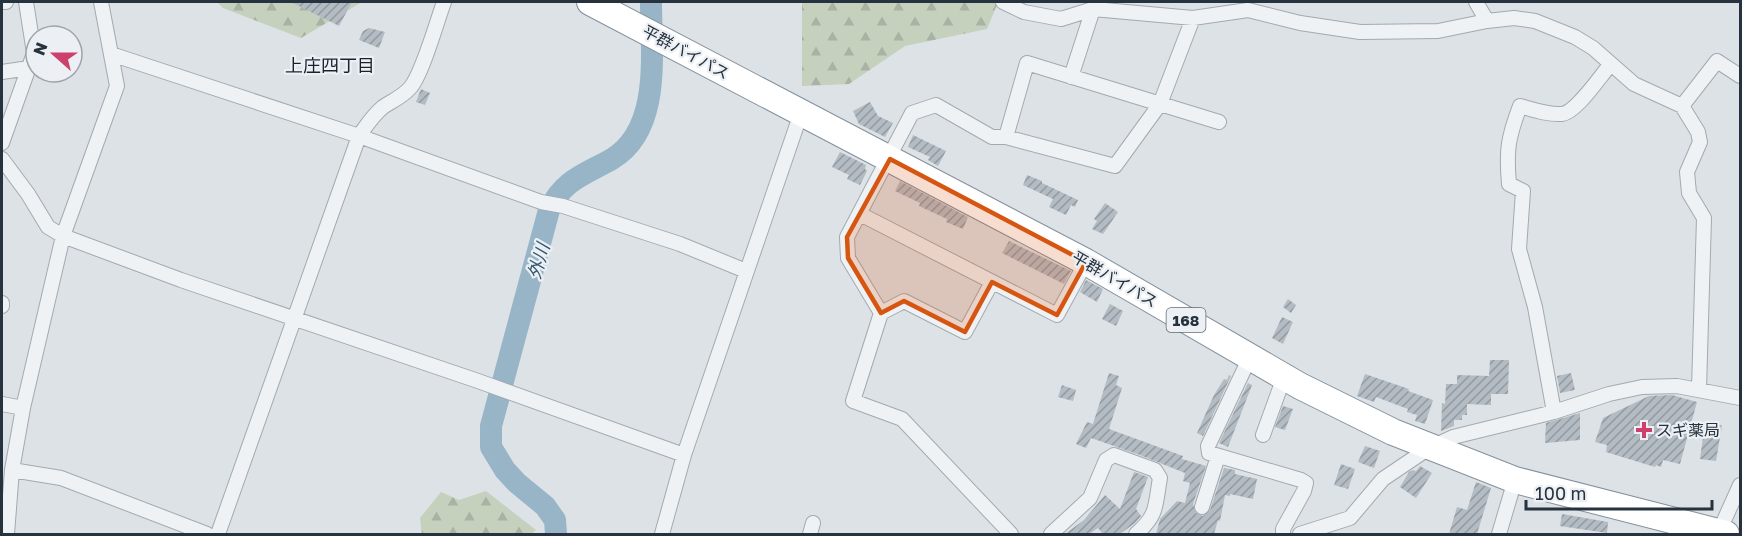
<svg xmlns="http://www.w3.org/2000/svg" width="1742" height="536" font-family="'Golos Text','Noto Sans JP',sans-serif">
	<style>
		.forest { fill: url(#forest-firs) }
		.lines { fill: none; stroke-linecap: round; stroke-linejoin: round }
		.river { stroke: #97b5c7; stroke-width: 22 }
		.building { fill: url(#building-hatch) }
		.street-casing { stroke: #a2aab0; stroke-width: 16 }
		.highway-casing { stroke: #84919d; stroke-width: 28 }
		.street { stroke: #eff2f5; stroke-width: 14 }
		.highway { stroke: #fff; stroke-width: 26 }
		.marked { fill: #d55511; fill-opacity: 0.2; stroke: #d55511; stroke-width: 4.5; stroke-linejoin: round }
		.poi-dot { fill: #cd406b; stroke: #ecf0f4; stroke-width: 2 }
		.labels { text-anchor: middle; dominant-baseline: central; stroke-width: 4.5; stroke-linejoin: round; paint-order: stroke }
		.shield { fill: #ecf0f4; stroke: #616b74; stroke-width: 1.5 }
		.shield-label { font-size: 15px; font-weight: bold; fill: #26323d }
		.street-label { font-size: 16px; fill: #26323d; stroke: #ecf0f4 }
		.poi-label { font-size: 16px; fill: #26323d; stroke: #ecf0f4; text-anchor: start }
		.neighbourhood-label { font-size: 18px; fill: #19232d; stroke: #ecf0f4 }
		.water-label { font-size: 18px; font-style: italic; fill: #315770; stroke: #ecf0f4 }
	</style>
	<defs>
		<pattern id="forest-firs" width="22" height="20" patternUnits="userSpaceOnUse" patternTransform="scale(1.5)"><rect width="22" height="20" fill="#c5d0bd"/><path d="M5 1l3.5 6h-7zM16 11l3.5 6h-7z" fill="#a9b3a3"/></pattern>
		<pattern id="building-hatch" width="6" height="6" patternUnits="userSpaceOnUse" patternTransform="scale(1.5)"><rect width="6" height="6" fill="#b4bcc3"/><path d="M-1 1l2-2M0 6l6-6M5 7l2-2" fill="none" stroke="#9299a0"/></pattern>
	</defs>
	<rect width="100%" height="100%" fill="#dce2e6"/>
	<path class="forest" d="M217 2H362L301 38 223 8Z
		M802 2H998L987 29 905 46 849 84 802 86Z
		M486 491 536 530 531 534H422L420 518 441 492 459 500Z"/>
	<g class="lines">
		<path class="river" d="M556 534 555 520 545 506 517 483 505 470 491 447V426L549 210C564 179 584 175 612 159 662 129 651 52 651 2"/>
	</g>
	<path class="building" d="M291 2H352L339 26Z
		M369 28 385 32 379 48 359 40 363 31Z
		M421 89 430 93 425 105 416 102Z
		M870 102 878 116 893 123 885 137 859 124 853 111Z
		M913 135 946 151 938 166 928 160 930 157 908 147Z
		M840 152 866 165 865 169 867 171 860 185 847 179 849 175 832 167Z
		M1027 175 1042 181V183L1078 200 1075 207 1071 205 1066 215 1049 207 1053 199 1023 185Z
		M900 181 968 217 963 229 946 222 947 219 919 206 920 203 895 191Z
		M1105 203 1118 212 1103 234 1092 229 1097 221 1094 219Z
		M1009 241 1071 271 1064 284 1002 253Z
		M1086 280 1103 289 1097 302 1080 292Z
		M1288 299 1296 305 1291 313 1283 307Z
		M1110 304 1123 311 1116 326 1102 319Z
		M1282 317 1293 322 1283 344 1272 338Z
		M1490 360H1509L1508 394H1491V405L1467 404V415H1462V420H1454V426L1441 431 1442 403 1445 404 1446 384H1457V375L1489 376Z
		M1109 373 1119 376 1116 385 1122 388 1109 429 1183 456 1182 459 1206 466 1193 504 1196 513 1203 516 1210 510 1224 468 1235 470V474L1257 479 1253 499 1230 494V496L1225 495 1220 521 1218 520 1214 534H1156L1160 519 1177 501 1185 503 1190 483 1183 481 1185 473 1140 455 1091 438 1086 448 1076 444 1087 422 1093 424Z
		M1571 373 1575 390 1560 393 1557 376Z
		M1365 374 1409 389 1408 391 1433 400 1425 424 1415 421 1417 415 1407 412 1408 409 1376 397 1374 402 1357 396Z
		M1229 375 1231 376 1203 436 1197 433 1214 395 1224 379 1227 380Z
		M1248 383 1252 385 1228 447 1219 443Z
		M1062 385 1076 390 1073 401 1058 397Z
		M1672 395 1697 402 1680 464 1663 460 1661 467 1656 465 1655 467 1606 452 1607 445 1595 442 1603 418 1649 396Z
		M1283 406 1293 409 1285 430 1275 427Z
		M1580 413V440L1545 443 1546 423Z
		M1705 423 1722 425 1716 461 1700 459Z
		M1365 446 1380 451 1374 468 1358 462Z
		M1341 464 1355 469 1348 489 1334 485Z
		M1420 466 1432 473 1416 498 1400 487 1409 472 1413 470 1416 471Z
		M1134 472 1148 477 1136 509 1141 516 1135 523 1120 534H1103L1098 528 1089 534H1065L1084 520 1105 495 1120 509Z
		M1476 482 1491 488 1477 534H1449L1457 507 1467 510Z
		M1562 514 1608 522 1607 533 1560 526Z"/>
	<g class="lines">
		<defs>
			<path id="street" d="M2 2H6
				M1003 2 1024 12 1061 19 1093 9 1193 18 1248 10 1300 23 1360 32 1438 31 1487 21 1514 18 1535 21 1575 37 1593 48 1634 84 1682 106 1717 61 1740 76
				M1476 2 1487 21
				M111 54 359 136 541 202 563 206 680 244 746 271
				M2 72 29 68
				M1071 77 1093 9
				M1682 106 1698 132 1700 142 1687 172 1689 193 1704 218 1699 389
				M1006 137 1027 63 1219 122
				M2 143 34 53 26 2
				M2 159 28 194 48 227 63 236 181 280 478 381 684 455
				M860 214 1057 315 1086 262
				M2 303V306
				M881 313 904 301 965 332 992 282
				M1250 357 1208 446 1209 453 1301 480 1306 483 1304 491 1283 529V534
				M2 404 23 408
				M1554 412 1535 307 1519 249 1523 191 1509 184C1506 150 1508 138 1520 106 1534 110 1548 115 1562 114 1577 112 1600 76 1611 64
				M1263 435 1284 377
				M12 470 61 478 207 534
				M1202 507 1218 456
				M7 534 12 470 23 408 63 236 117 86 101 2
				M218 534 359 136C366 126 373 115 383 107 392 101 402 97 410 88 422 75 437 21 444 2
				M662 534 684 455 801 113
				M810 534 813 523
				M1011 534 902 419 853 401 881 313 848 258 847 237 912 113 936 105 992 137H1006L1115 166 1160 104 1193 18
				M1051 534 1090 498 1106 460 1114 455 1155 470 1160 478C1155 506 1158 515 1136 534
				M1300 534 1350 518 1383 479 1429 448 1453 437 1554 412 1609 394 1642 387 1677 386 1740 398
				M1499 534 1515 480
				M1718 534 1740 485"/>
			<path id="highway" d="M590 2 1086 262 1300 386 1393 432 1515 480 1726 534"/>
		</defs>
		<use href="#street" class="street-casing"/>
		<use href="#highway" class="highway-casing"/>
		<use href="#street" class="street"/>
		<use href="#highway" class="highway"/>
	</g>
	<path class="marked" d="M890 159 1086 262 1057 315 992 282 965 332 904 301 881 313 848 258 847 237Z"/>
	<path class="poi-dot" d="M1641 421h6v6h6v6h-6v6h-6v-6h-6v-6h6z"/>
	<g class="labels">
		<rect class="shield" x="1166.5" y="308" width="39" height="24" rx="4.5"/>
		<g class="shield-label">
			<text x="1186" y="320">168</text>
		</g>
		<g class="street-label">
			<text transform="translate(686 52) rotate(28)">平群バイパス</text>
			<text transform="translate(1115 279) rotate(30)">平群バイパス</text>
		</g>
		<g class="poi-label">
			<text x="1656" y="430">スギ薬局</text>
		</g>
		<g class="neighbourhood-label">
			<text x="330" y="65">上庄四丁目</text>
		</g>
		<g class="water-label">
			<text transform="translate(538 261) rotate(-74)">外川</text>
		</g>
	</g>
	<rect width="1742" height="536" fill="none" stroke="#26323d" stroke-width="6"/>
	<g transform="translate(54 54) rotate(291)"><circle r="28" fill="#ecf0f4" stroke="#9da4ab" stroke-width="1.5"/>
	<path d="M0-4.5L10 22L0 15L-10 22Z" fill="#cd406b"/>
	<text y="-9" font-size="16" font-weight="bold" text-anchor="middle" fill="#26323d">N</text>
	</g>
	<path d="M1526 500v9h186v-9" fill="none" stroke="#26323d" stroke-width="3"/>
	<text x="1535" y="500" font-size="18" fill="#26323d" stroke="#ecf0f4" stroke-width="4.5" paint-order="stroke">100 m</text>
</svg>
